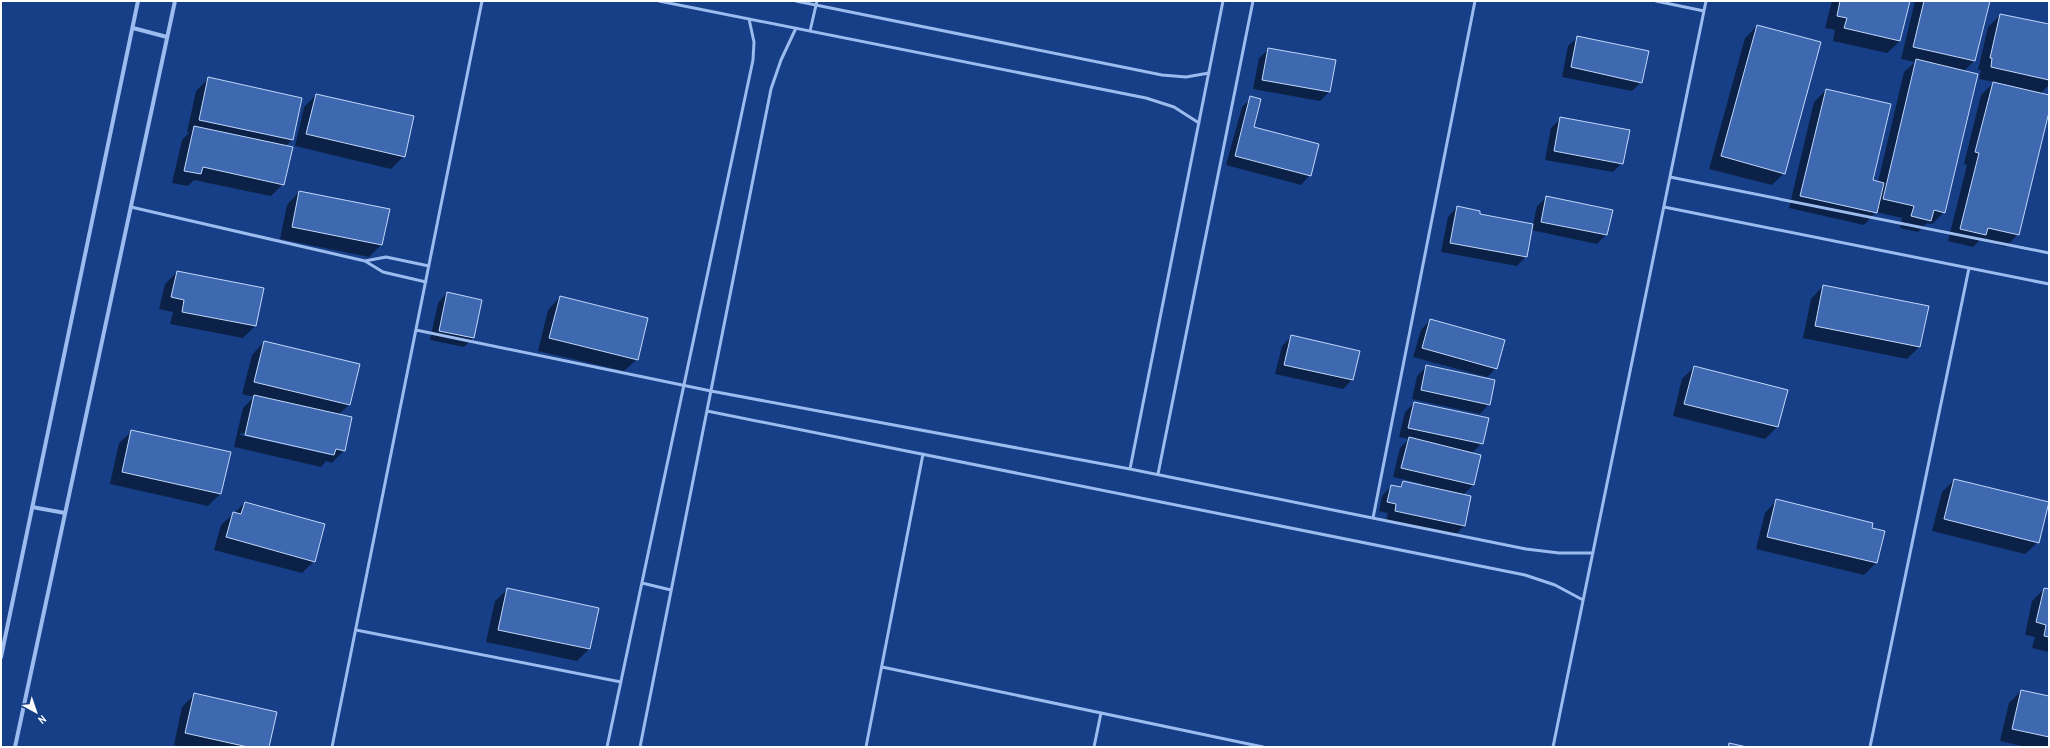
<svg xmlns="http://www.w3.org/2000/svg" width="2050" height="748" font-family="'Archivo Narrow',sans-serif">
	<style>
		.shadow { fill: #0007; fill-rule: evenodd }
		.building { fill: #3e69b1; stroke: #c2d7fa }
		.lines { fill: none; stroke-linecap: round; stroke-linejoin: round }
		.lane { stroke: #9cbbee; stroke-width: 3 }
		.street { stroke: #9cbbee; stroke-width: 4 }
	</style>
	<rect width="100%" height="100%" fill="#163f87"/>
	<path class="shadow" d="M1832 1H1909L1900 41 1887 53 1833 41 1835 30 1825 28Z
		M1915 1H1989L1974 61 1964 71 1944 212 1932 224 1927 223 1918 232 1900 228 1902 218 1876 212 1864 225 1789 208 1814 102 1826 90 1872 181 1878 182 1904 72 1915 62 1901 59Z
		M2000 15 2049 25V85L2040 94 2049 96V108L2018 234 2006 247 1980 240 1973 247 1948 241 1967 165 1964 164 1981 95 1994 82 1979 79 1981 70H1978L1988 27Z
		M1757 26 1784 173 1772 185 1709 169 1745 38Z
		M1578 37 1641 82 1632 91 1562 77 1568 46Z
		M1269 49 1335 61 1329 92 1320 101 1253 89 1259 58Z
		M208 79 292 140 285 147 283 184 271 196 194 180 188 186 172 183 182 140 189 133 187 132 196 91Z
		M316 95 404 156 391 169 295 146 304 107Z
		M1251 98 1252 128 1310 175 1301 185 1226 165 1242 107Z
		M1561 118 1622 163 1613 172 1545 160 1551 128Z
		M299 192 381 245 369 257 280 239 287 205Z
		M1547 197 1606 235 1597 244 1531 230 1526 256 1517 266 1441 252 1448 217 1457 207 1478 215 1533 225 1537 206Z
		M177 272 255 326 243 338 170 324 173 312 159 309 165 284Z
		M1823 286 1920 346 1907 359 1803 338 1811 299Z
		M447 293 473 338 464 347 430 340 438 303Z
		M560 297 637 359 624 371 538 351 548 310Z
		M1430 320 1496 368 1487 377 1413 357 1421 330Z
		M1291 337 1353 379 1343 389 1275 374 1282 346Z
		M264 342 349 405 338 415 344 450 332 463 326 461 321 467 234 447 243 408 254 397 242 394 252 355ZM241 433 332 454 330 455 240 435Z
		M1427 366 1489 404 1480 414 1412 399 1417 376Z
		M1694 367 1786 391 1777 427 1765 439 1673 416 1682 379Z
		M1414 403 1482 443 1472 453 1480 455 1473 485 1463 495 1464 526 1455 535 1386 520 1388 513 1379 511 1382 496 1391 486 1398 488 1403 482 1422 486 1423 484 1393 477 1400 448 1409 439 1399 437 1405 412Z
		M132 431 229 452 220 494 208 506 110 484 119 443Z
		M1954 480 2038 542 2025 554 1932 531 1942 492Z
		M1777 500 1884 532 1876 563 1864 575 1756 549 1765 513Z
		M245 503 314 561 302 573 214 550 221 525Z
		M508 589 598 609 589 649 577 661 486 642 495 601Z
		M2044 589 2049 590V652L2032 648 2035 637 2025 635 2032 601Z
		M2021 691 2049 697V747H2026L2000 741 2009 703Z
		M195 694 268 747H181L174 745 182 707Z"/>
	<path class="building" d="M1840 1H1910L1900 41 1844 28 1847 18 1837 16Z
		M1924 1H1990L1975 61 1913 47Z
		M2000 14 2049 24V80L1991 67 1992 58H1990Z
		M1757 25 1821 42 1785 174 1721 156Z
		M1577 36 1649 51 1642 83 1571 67Z
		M1268 48 1336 60 1330 92 1262 80Z
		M1916 59 1978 74 1945 213 1934 210 1931 221 1911 216 1914 206 1883 199Z
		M208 77 302 98 293 140 199 120Z
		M1993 82 2049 95V112L2019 235 1988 228 1986 235 1960 229 1979 153 1975 152Z
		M1826 89 1891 104 1873 180 1884 183 1877 213 1800 196Z
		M316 94 414 116 405 157 306 134Z
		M1250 96 1261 99 1254 127 1319 144 1311 176 1235 156Z
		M1560 117 1630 130 1623 164 1554 151Z
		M194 126 293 147 284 185 203 167 201 174 184 171Z
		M299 191 390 209 382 245 292 227Z
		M1546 196 1613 210 1607 235 1541 222Z
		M1457 206 1480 211V214L1533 224 1527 257 1450 243Z
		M177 271 264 288 256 326 182 312 184 300 171 297Z
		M1823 285 1929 306 1920 347 1815 326Z
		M447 292 482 300 474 338 439 331Z
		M560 296 648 318 638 360 549 338Z
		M1430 319 1505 340 1497 369 1422 348Z
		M1291 335 1360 351 1353 380 1284 365Z
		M264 341 360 364 350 405 254 382Z
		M1426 365 1495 380 1490 405 1421 390Z
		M1694 366 1788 390 1778 427 1684 404Z
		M254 395 352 417 345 451 336 449 334 455 245 435Z
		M1414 402 1489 418 1483 444 1408 428Z
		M131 430 231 452 221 494 122 472Z
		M1409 437 1481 455 1474 485 1401 468Z
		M1954 479 2049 502 2039 543 1944 519Z
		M1403 481 1471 496 1465 526 1395 511 1396 504 1387 502 1391 485 1401 487Z
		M1776 499 1873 523 1872 528 1885 531 1877 563 1767 537Z
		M245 502 325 524 315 562 226 537 233 512 241 514Z
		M507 588 599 608 590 649 498 630Z
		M2044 588 2049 589V637L2044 636 2046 625 2036 622Z
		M2021 690 2049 696V737L2012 729Z
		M194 693 277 712 269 747H248L185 733Z
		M1729 743 1747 747H1728Z"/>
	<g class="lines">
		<path class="lane" d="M659 1 1146 98 1174 107 1199 123
			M796 1 1162 75 1186 77 1209 73
			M1656 1 1704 11
			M810 31 817 1
			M1670 177 2049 253
			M131 207 365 261 383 272 426 282
			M1664 207 2049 284
			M365 261 386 257 429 266
			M416 330 711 391 1130 469 1526 549 1559 553H1593
			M707 411 1525 575 1555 585 1583 600
			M1130 469 1223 1
			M1158 474 1253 1
			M1373 518 1475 1
			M642 583 671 590
			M356 630 621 682
			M882 667 1263 747
			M332 747 482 1
			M607 747 753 60 754 42 749 19
			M640 747 771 89 781 60 796 28
			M866 747 923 454
			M1094 747 1101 713
			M1553 747 1706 1
			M1870 747 1969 268"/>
		<path class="street" d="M133 28 167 37
			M32 507 65 513
			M1 657 138 1
			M15 747 175 1"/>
	</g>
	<rect width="2050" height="748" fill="none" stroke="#ffffff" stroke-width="4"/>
	<g transform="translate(36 712) rotate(140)" stroke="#163f87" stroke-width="3" paint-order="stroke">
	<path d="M0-3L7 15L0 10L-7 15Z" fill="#ffffff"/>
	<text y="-6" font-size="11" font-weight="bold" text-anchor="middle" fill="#ffffff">N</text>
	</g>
</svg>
